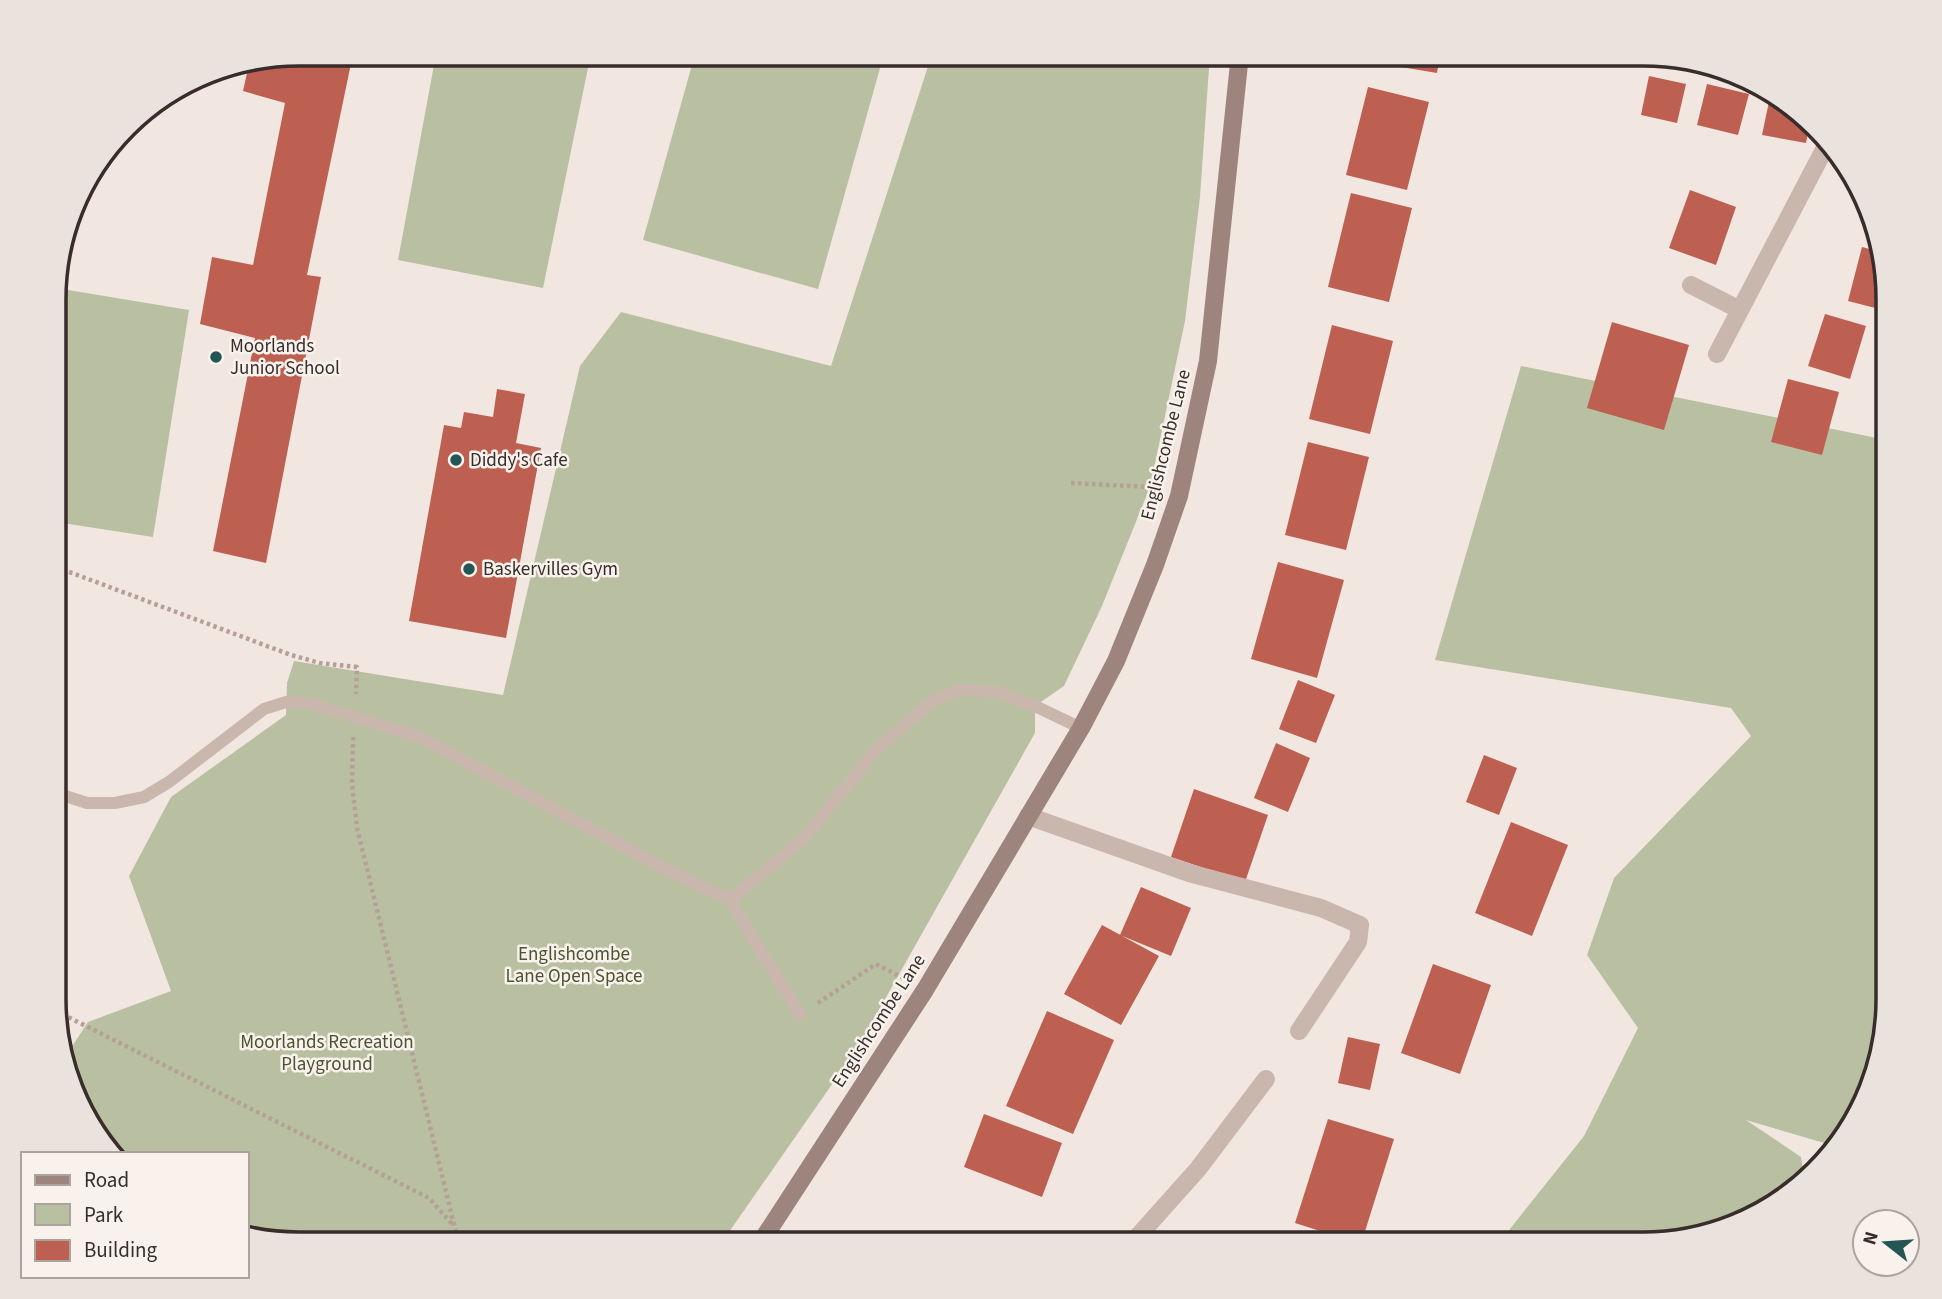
<svg xmlns="http://www.w3.org/2000/svg" width="1942" height="1299" font-family="'Source Sans 3',sans-serif">
	<style>
		.green { fill: #b9c0a1 }
		.building { fill: #bd6052 }
		.lines { fill: none; stroke-linecap: round; stroke-linejoin: round }
		.path { stroke: #b5a097; stroke-width: 4.5; stroke-dasharray: 3.5 3.5; stroke-linecap: butt }
		.lane { stroke: #c9b6ac; stroke-width: 12 }
		.street { stroke: #c9b6ac; stroke-width: 18 }
		.secondary { stroke: #9d857e; stroke-width: 18 }
		.poi-dot { fill: #235654; stroke: #f9f2ec; stroke-width: 2.5 }
		.labels { text-anchor: middle; dominant-baseline: central; stroke-width: 5; stroke-linejoin: round; paint-order: stroke }
		.poi-label { font-size: 19px; fill: #382d2b; stroke: #f9f2ec; text-anchor: start }
		.street-label { font-size: 19px; fill: #382d2b; stroke: #f9f2ec }
		.park-label { font-size: 19px; fill: #4b5430; stroke: #f9f2ec }
		.rim { fill: none; stroke: #382d2b; stroke-width: 3.5 }
	</style>
	<rect width="100%" height="100%" fill="#f1e7e0"/>
	<path class="green" d="M436 54H546L589 63 543 288 398 260Z
		M695 54H884L818 289 643 240Z
		M932 54H1210L1200 197 1185 321 1150 487 1102 606 1064 686 1035 706V733L858 1047 720 1245H299L247 1236V1154H117L87 1122 65 1057 88 1022 171 991 129 876 171 797 286 715 287 683 294 661 503 695 580 366 621 312 831 366Z
		M56 288 189 310 153 537 56 522Z
		M1521 366 1887 440V1015L1846 1136 1831 1145 1746 1120 1801 1157 1804 1175 1765 1212 1658 1244H1498L1584 1136 1638 1028 1587 955 1614 878 1751 736 1731 708 1435 660Z"/>
	<path class="building" d="M300 54H353L307 275 321 277 266 563 213 551 255 338 200 324 212 257 253 265 285 103 243 91 249 64Z
		M1372 54H1440L1437 73 1371 62Z
		M1649 76 1686 84 1677 123 1641 115Z
		M1707 84 1749 94 1738 135 1697 125Z
		M1368 87 1429 102 1407 190 1346 175Z
		M1771 92 1779 96 1809 128 1806 143 1762 135Z
		M1690 190 1736 207 1716 265 1669 248Z
		M1351 193 1412 208 1389 302 1328 287Z
		M1862 247 1877 251 1887 284V311L1848 301Z
		M1825 314 1866 326 1850 379 1808 366Z
		M1612 322 1689 345 1664 430 1587 408Z
		M1332 325 1393 341 1370 434 1309 419Z
		M1788 379 1839 392 1822 455 1771 442Z
		M497 389 525 394 516 443 541 448 506 638 409 621 444 425 461 428 464 412 493 417Z
		M1308 442 1369 457 1346 550 1285 535Z
		M1278 562 1344 580 1317 678 1251 659Z
		M1298 680 1335 695 1316 743 1279 729Z
		M1276 743 1310 758 1288 812 1254 798Z
		M1484 755 1517 768 1499 815 1466 802Z
		M1194 789 1268 815 1245 882 1171 857Z
		M1511 822 1568 845 1532 936 1475 913Z
		M1141 887 1191 908 1171 956 1120 935Z
		M1102 925 1159 956 1121 1025 1064 994Z
		M1433 964 1491 985 1460 1074 1401 1053Z
		M1047 1011 1114 1040 1073 1134 1006 1106Z
		M1348 1037 1380 1044 1370 1090 1338 1083Z
		M984 1114 1062 1143 1042 1197 964 1167Z
		M1328 1119 1394 1139 1361 1244 1295 1223Z
		M952 1235 977 1244 949 1245Z"/>
	<g class="lines">
		<path class="path" d="M1071 483 1150 487 1158 489
			M56 567 291 655 320 663 357 667 356 694
			M353 737 352 784 357 828 459 1245
			M818 1003 876 964 903 978
			M56 1011 429 1198 453 1225"/>
		<path class="lane" d="M56 793 87 803H115L144 797 169 782 264 709 286 702 309 703 420 737 658 865 730 900 803 839 877 749 932 701 959 690 997 692 1035 706 1081 728
			M730 900 800 1015"/>
		<path class="street" d="M1691 285 1740 310
			M1717 354 1826 146
			M1028 816 1189 873 1321 908 1360 925 1358 942 1299 1031
			M1131 1244 1198 1169 1266 1079"/>
		<path class="secondary" d="M759 1245 925 990 1081 728 1116 661 1155 565 1179 496 1208 361 1240 54"/>
	</g>
	<g class="poi-dot">
		<circle cx="216" cy="357" r="7"/>
		<circle cx="456" cy="460" r="7"/>
		<circle cx="469" cy="569" r="7"/>
	</g>
	<g class="labels">
		<g class="poi-label">
			<text x="230" y="346">Moorlands<tspan x="230" dy="22">Junior School</tspan></text>
			<text x="470" y="460">Diddy's Cafe</text>
			<text x="483" y="569">Baskervilles Gym</text>
		</g>
		<g class="street-label">
			<text transform="translate(1166 445) rotate(-76)">Englishcombe Lane</text>
			<text transform="translate(879 1021) rotate(-57)">Englishcombe Lane</text>
		</g>
		<g class="park-label">
			<text x="574" y="954">Englishcombe<tspan x="574" dy="22">Lane Open Space</tspan></text>
			<text x="327" y="1042">Moorlands Recreation<tspan x="327" dy="22">Playground</tspan></text>
		</g>
	</g>
	<path d="M0 0H1942V1299H0ZM299 66H1643A233 233 0 0 1 1876 299V999A233 233 0 0 1 1643 1232H299A233 233 0 0 1 66 999V299A233 233 0 0 1 299 66Z" fill="#eae2dd" fill-rule="evenodd"/>
	<path class="rim" d="M299 66H1643A233 233 0 0 1 1876 299V999A233 233 0 0 1 1643 1232H299A233 233 0 0 1 66 999V299A233 233 0 0 1 299 66Z"/>
	<rect x="21" y="1152" width="228" height="126" fill="#f9f2ec" stroke="#aca39f" stroke-width="2"/>
	<rect x="35" y="1175" width="35" height="10" fill="#9d857e" stroke="#aca39f" stroke-width="2"/>
	<text x="84" y="1187" font-size="21" fill="#382d2b">Road</text>
	<rect x="35" y="1204" width="35" height="21" fill="#b9c0a1" stroke="#aca39f" stroke-width="2"/>
	<text x="84" y="1222" font-size="21" fill="#382d2b">Park</text>
	<rect x="35" y="1240" width="35" height="21" fill="#bd6052" stroke="#aca39f" stroke-width="2"/>
	<text x="84" y="1257" font-size="21" fill="#382d2b">Building</text>
	<g transform="translate(1886 1243) rotate(287)"><circle r="33" fill="#f9f2ec" stroke="#aca39f" stroke-width="2"/>
	<path d="M0-5L12 26L0 18L-12 26Z" fill="#235654"/>
	<text y="-10" font-size="19" font-weight="bold" text-anchor="middle" fill="#382d2b">N</text>
	</g>
</svg>
